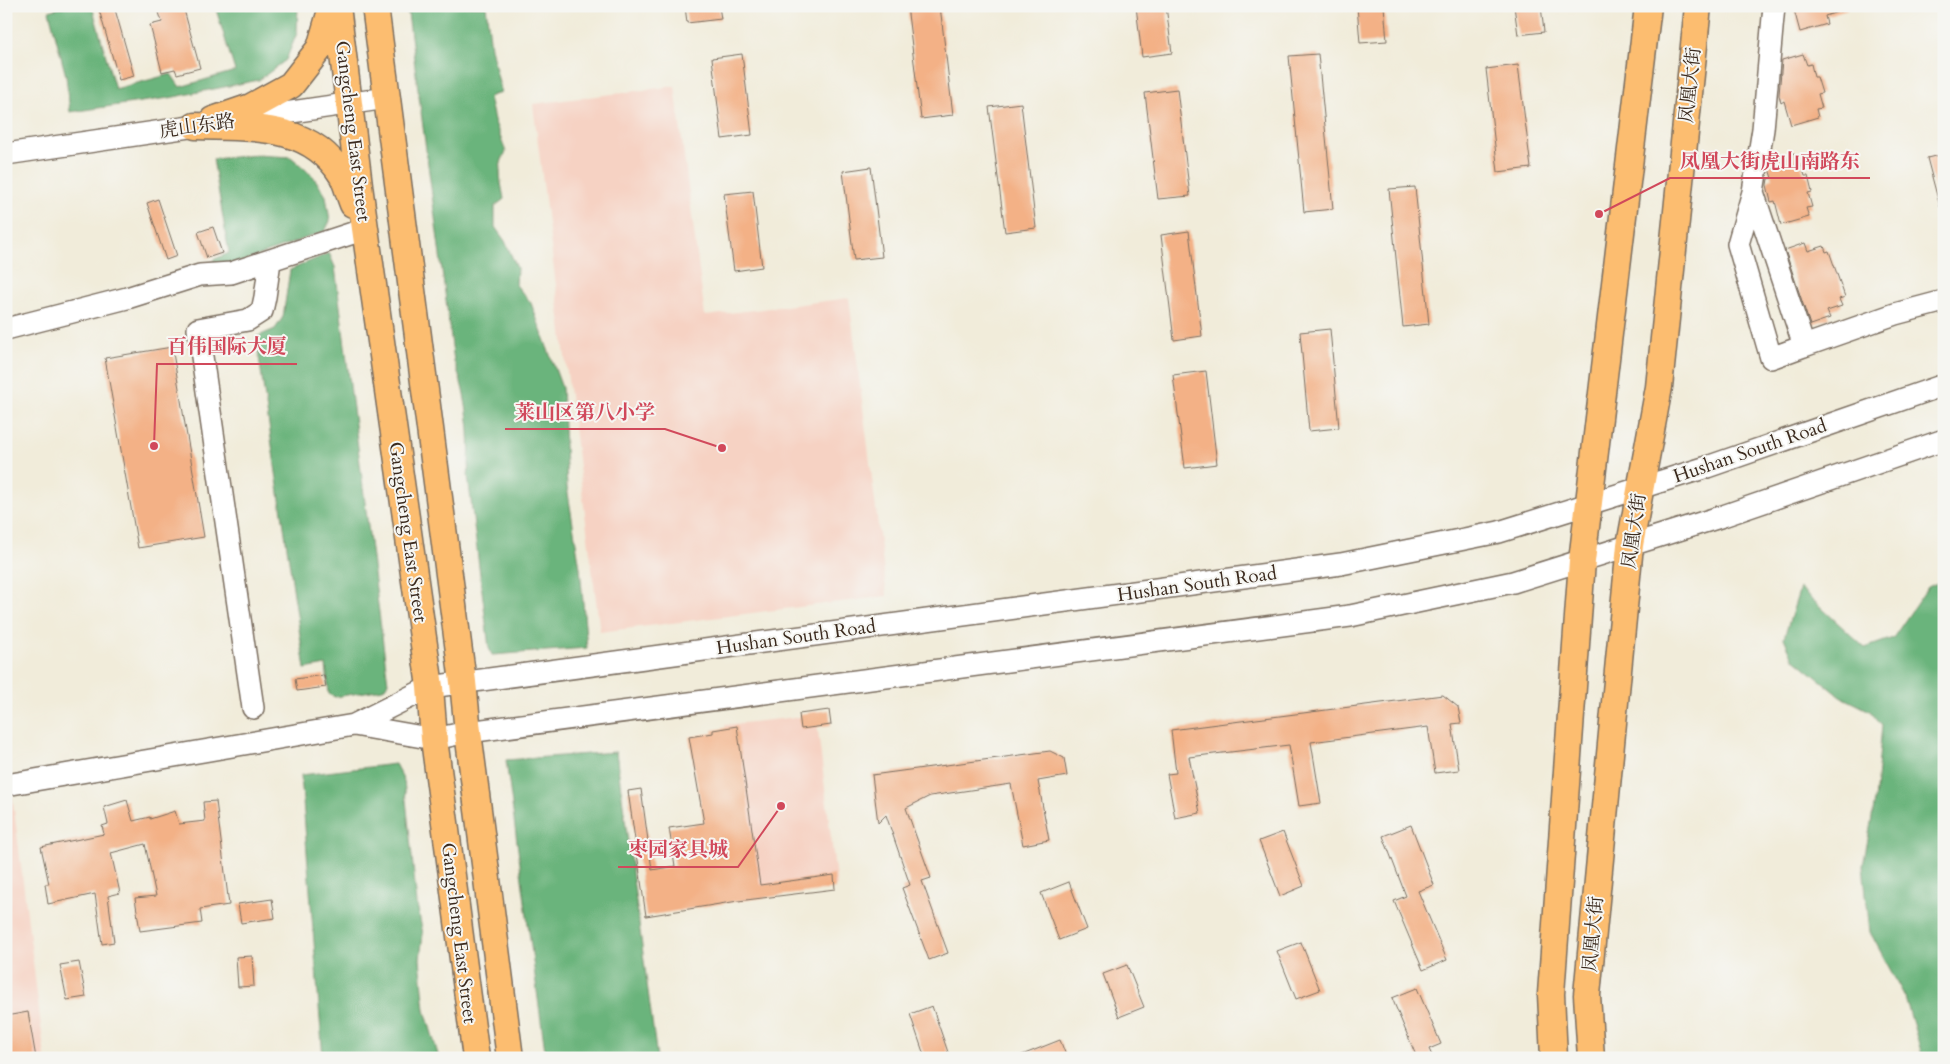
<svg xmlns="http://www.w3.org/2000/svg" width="1950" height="1064" font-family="Cardo,'Noto Serif SC',serif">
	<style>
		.built { fill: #f6d2c3 }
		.forest { fill: #6bb47b; stroke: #536f4c }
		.building { fill: #f3b186 }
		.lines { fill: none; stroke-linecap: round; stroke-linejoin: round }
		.minor-casing { stroke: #7b6e60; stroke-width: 24 }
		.major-casing { stroke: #7b6e60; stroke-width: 29 }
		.minor { stroke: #fff; stroke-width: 21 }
		.major { stroke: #fcbd6f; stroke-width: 26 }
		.labels { text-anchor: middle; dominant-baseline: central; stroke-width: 4; stroke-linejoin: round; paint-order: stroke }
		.street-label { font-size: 19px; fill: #3b2a1e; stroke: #f6f6f2 }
		.leader { fill: none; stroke: #d1495b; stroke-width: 2 }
		.callout-dot { fill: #d1495b; stroke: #f6f6f2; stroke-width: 2 }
		.callout-label { font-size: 20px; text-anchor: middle; font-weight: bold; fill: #d1495b; stroke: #f6f6f2; stroke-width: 4; stroke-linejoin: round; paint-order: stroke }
	</style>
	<rect width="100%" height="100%" fill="#f6f6f2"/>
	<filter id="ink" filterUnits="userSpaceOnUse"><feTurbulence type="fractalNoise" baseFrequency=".02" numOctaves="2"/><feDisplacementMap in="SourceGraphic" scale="10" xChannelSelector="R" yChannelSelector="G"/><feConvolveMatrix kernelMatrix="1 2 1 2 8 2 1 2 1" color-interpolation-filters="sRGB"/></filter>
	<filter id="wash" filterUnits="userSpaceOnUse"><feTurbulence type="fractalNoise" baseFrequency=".0096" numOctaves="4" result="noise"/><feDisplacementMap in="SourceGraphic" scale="20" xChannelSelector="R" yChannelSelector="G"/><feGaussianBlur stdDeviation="1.12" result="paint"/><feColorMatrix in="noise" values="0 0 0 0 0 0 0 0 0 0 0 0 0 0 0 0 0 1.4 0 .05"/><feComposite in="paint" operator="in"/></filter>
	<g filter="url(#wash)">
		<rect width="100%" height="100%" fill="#f1ecda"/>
		<path class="built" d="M675 86 705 316 849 298 887 596 600 632 533 104Z
			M816 715 837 886 746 897 725 725Z
			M6 745 45 1058H6Z"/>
		<path class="forest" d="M66 6H92L115 89 171 74 180 87 235 71 215 6H298L297 33 286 60 259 80 169 98 70 112 66 76 49 11Z
			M407 6H486L491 48 501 92 489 97 494 120 506 152C496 167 501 182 504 199L495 206V227L505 241 517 268 516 285 531 303 562 388 567 487 580 568 587 648 492 655 489 648 468 476C472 438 468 397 454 361Z
			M256 155 291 157 313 176 326 196 330 221 325 231 217 271 213 260 229 253 213 159Z
			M329 253 335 267 388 683 383 689 335 697 329 694 326 665 305 669 256 337 275 329 283 317 290 270Z
			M1944 580V1058H1923L1905 997 1870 932 1863 866 1875 801 1882 726 1870 711 1840 696 1793 658 1784 638 1800 588 1865 648 1893 638 1928 587Z
			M616 752 657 1058H546L506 760Z
			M395 764 404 781 417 904 423 934 420 959 425 1010 439 1058H323L301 775Z"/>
		<g id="blocks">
			<path class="building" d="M98 6H114L134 76 119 80Z
				M157 6H183L200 68 177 74 175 69 162 72 150 25 162 22Z
				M685 6H719L721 19 687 23Z
				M907 6H940L953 115 921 119Z
				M1136 6H1166L1172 53 1142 57Z
				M1357 6H1384L1387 41 1360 43Z
				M1514 6H1541L1544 32 1518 35Z
				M1793 6H1847V9L1825 16 1827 24 1800 32Z
				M742 54 752 135 722 139 712 58Z
				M1318 54 1333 209 1304 212 1289 56Z
				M1803 54 1807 65 1811 64 1814 77H1817L1822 93 1818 94 1822 108 1816 109 1818 117 1791 125 1784 101 1781 103 1779 95 1782 60Z
				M1518 65 1531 168 1498 172 1486 69Z
				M1177 89 1190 196 1158 199 1145 93Z
				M1021 103 1036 228 1005 232 989 107Z
				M1794 153 1797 165 1801 164 1805 176H1808L1812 192 1808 193 1812 207 1806 208 1809 217 1781 225 1775 201 1771 202 1767 185 1768 179 1772 178 1769 169 1771 159Z
				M1944 154V207H1940L1927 158Z
				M871 167 882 257 854 260 843 171Z
				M1415 187 1429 324 1403 327 1389 189Z
				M753 191 762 267 734 271 724 194Z
				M158 199 177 256 166 260 147 203Z
				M213 227 222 253 207 258 198 232Z
				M1189 231 1202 336 1174 340 1161 235Z
				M1805 243 1808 251 1824 246 1826 252 1829 251 1845 297 1839 299 1842 306 1827 311 1830 318 1810 325 1785 250Z
				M1330 329 1339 428 1309 431 1300 332Z
				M172 347 204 537 138 548 105 358Z
				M1206 371 1217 464 1185 468 1173 375Z
				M324 675 326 687 297 691 295 679Z
				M1443 695 1458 707 1461 723 1452 724 1459 770 1435 773 1428 727 1311 742 1321 803 1299 806 1289 745 1189 757 1200 813 1175 818 1167 774 1176 773 1171 730Z
				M829 710 831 725 801 729 799 714Z
				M737 726 760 885 834 875 835 889 738 901 646 916 628 791 641 789 652 870 675 866 669 828 704 823 689 737 713 733V730Z
				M1050 751 1064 758 1067 776 1038 781 1049 840 1023 845 1011 784 930 796 906 808 931 878 922 881 948 953 929 960 902 888 910 885 886 815 878 823 872 775Z
				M127 800 133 821 150 817V819L175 811 179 824 205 821 203 802 216 801 229 905 200 909 202 923 140 931 135 898 156 896 145 844 111 853 120 893 108 896 114 942 102 944 95 894 48 904 45 884H49L41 847 104 834 102 826 108 824 104 807Z
				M1411 825 1434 885 1418 891 1447 960 1423 970 1394 901 1406 896 1383 836Z
				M1283 832 1304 886 1280 896 1259 841Z
				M1069 882 1087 929 1059 940 1041 893Z
				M272 899 275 918 241 923 238 904Z
				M1301 942 1320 990 1296 999 1277 951Z
				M252 956 254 986 238 987 236 957Z
				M79 962 86 997 67 1000 60 965Z
				M1127 965 1144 1007 1119 1017 1103 974Z
				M1417 988 1441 1044 1429 1049 1433 1058H1417L1392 998Z
				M932 1006 950 1058H925L910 1014Z
				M28 1012 36 1058H6V1016Z
				M1060 1040 1067 1058H1018L1017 1057Z"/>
		</g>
	</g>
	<g filter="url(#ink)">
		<use href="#blocks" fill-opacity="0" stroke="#7b6e60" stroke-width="1"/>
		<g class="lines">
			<defs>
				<path id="minor" d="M6 154 387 98
					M1753 192 1804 346 1771 358 1738 244 1753 192 1763 129 1774 6
					M6 329 127 298 200 275 231 273 365 229
					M1804 346 1895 314 1944 301
					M253 708 198 329 248 320 262 311 265 297 270 261
					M354 725 430 687 1341 564 1499 532 1707 467 1944 385
					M6 785 354 725 434 739 468 732 1350 616 1513 582 1723 516 1944 440"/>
				<path id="major" d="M337 6 360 193 430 687 434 739 476 1058
					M375 6 463 682 468 732 510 1058
					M213 120 251 107 291 85 320 48 332 7
					M195 126C249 128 309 122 342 175 347 184 349 195 353 204
					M1554 1058 1551 994 1582 561 1648 6
					M1591 1058 1587 995 1630 545 1659 387 1698 6"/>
			</defs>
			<use href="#minor" class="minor-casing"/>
			<use href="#major" class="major-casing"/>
			<use href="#minor" class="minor"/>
			<use href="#major" class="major"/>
		</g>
	</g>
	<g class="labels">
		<g class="street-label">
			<text transform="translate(1690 85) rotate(-84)">凤凰大街</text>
			<text transform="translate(197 126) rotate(-8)">虎山东路</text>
			<text transform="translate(353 131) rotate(83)">Gangcheng East Street</text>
			<text transform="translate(1750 451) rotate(-19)">Hushan South Road</text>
			<text transform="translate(1634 531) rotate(-82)">凤凰大街</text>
			<text transform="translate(408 532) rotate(82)">Gangcheng East Street</text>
			<text transform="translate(1197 584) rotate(-8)">Hushan South Road</text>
			<text transform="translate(796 637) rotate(-8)">Hushan South Road</text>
			<text transform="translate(459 933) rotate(83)">Gangcheng East Street</text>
			<text transform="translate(1593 934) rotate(-85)">凤凰大街</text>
		</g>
	</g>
	<path class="leader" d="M1599 214L1670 178H1870M154 446L157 364H297M722 448L665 429H505M781 806L738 867H618"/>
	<g class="callout-dot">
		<circle cx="1599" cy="214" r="5"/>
		<circle cx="154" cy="446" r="5"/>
		<circle cx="722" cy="448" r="5"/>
		<circle cx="781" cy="806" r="5"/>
	</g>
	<g class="callout-label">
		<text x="1770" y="168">凤凰大街虎山南路东</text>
		<text x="227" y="353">百伟国际大厦</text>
		<text x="585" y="419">莱山区第八小学</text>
		<text x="678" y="856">枣园家具城</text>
	</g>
	<rect width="1950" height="1064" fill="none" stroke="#f6f6f2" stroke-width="25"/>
</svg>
